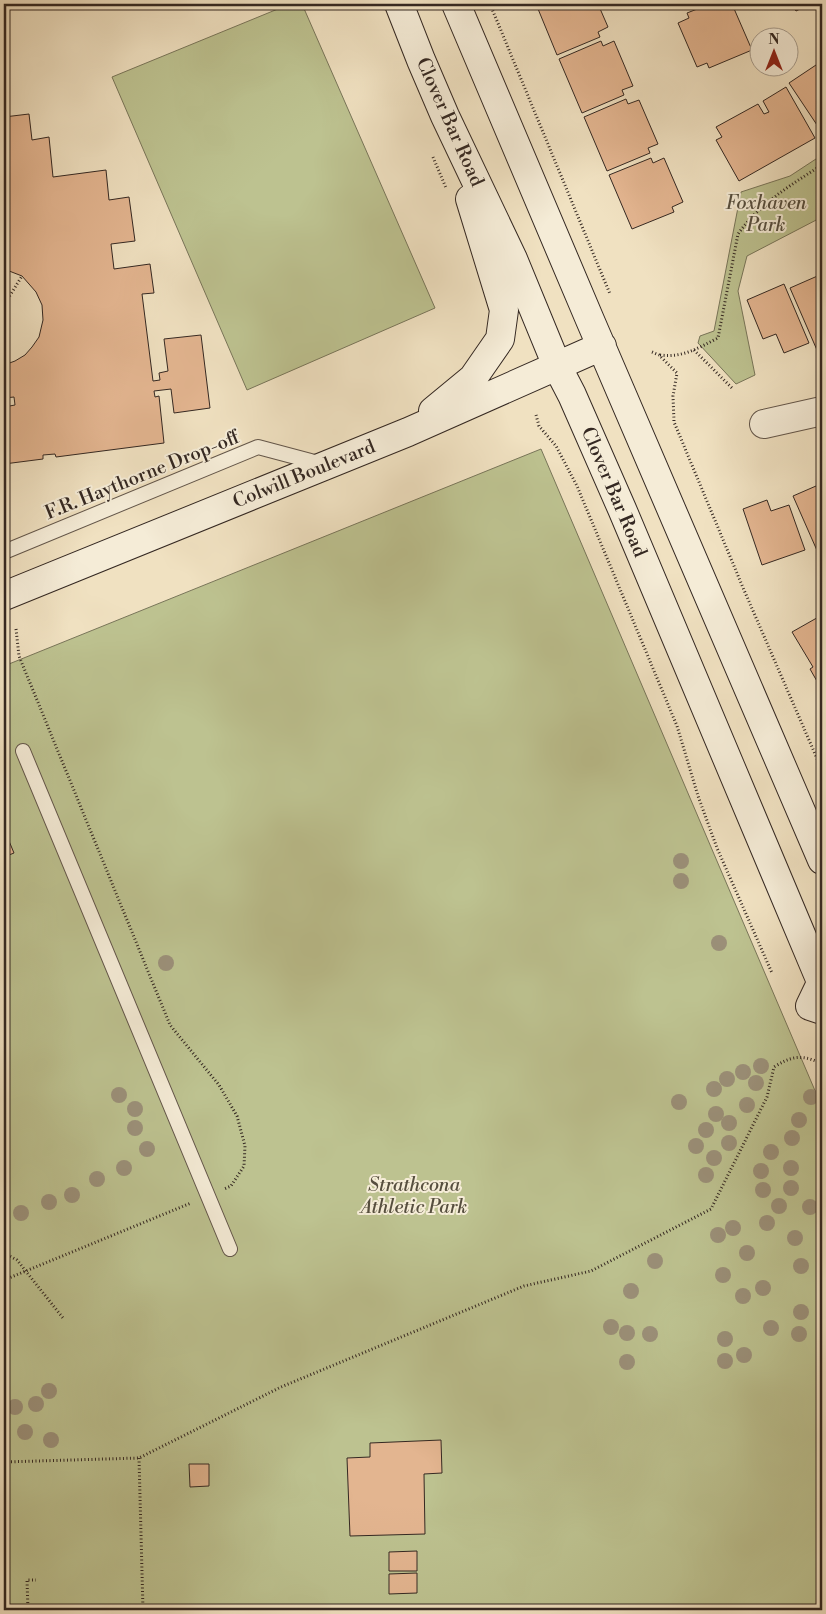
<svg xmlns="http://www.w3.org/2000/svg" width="826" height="1614" font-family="'Libre Bodoni',serif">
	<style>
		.green { fill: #bdc290; stroke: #787559 }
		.building { fill: #e3b590; stroke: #342822 }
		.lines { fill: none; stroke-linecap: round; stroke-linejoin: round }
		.lane-casing { stroke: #63564a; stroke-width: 16 }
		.street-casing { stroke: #63564a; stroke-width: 30 }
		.secondary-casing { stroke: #342822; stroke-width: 30 }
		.path { stroke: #342822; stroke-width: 3; stroke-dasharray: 1 2.5; stroke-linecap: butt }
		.lane { stroke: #f5ecd7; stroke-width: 14 }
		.street { stroke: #f5ecd7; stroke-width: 28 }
		.secondary { stroke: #f5ecd7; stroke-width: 28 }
		.tree { fill: #9b9079 }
		.labels { text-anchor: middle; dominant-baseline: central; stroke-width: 4; stroke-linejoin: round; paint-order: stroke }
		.street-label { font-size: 19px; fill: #342822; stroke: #f5ecd7 }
		.park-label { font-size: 19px; font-style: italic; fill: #564e3e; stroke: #f5ecd7 }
	</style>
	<rect width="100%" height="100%" fill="#f0e1c1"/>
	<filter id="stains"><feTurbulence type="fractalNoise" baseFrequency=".004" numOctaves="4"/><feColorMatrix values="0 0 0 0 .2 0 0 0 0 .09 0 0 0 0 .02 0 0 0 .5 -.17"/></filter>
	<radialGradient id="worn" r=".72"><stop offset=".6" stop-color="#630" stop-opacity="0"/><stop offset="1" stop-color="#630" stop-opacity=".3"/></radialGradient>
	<path class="green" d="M290 4H302L435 308 247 390 112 77Z
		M822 155V217L747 256 738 291 755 375 736 384 698 343 700 336 714 331 741 192 790 176Z
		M541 449 822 1107V1610H4V666Z"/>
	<path class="building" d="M536 4H598L608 27 598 32 600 37 557 55Z
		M670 4H698L684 9 682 4 672 9Z
		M710 4H732L752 50 709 68 707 63 697 67 678 23 689 18 687 13Z
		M791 4H810L796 11Z
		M601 41 603 46 614 41 633 86 622 90 624 95 582 113 559 59Z
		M822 61V130L821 131 789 83Z
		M786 87 815 138 739 181 716 140 722 137 716 127 758 104 764 114 769 112 763 101Z
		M626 99 628 104 639 100 658 144 648 148 650 153 607 171 584 117Z
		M29 114 32 140 49 137 53 177 106 170 109 200 129 197 135 241 111 244 114 269 150 264 154 293 142 294 153 381 160 380 159 373 168 371 164 339 201 335 210 408 174 413 171 389 154 391 155 397 159 396 164 443 56 457 55 454 43 455V459L4 464V407L15 405 14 397 4 398V365L15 361 25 355 32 347 39 337 43 320 42 305 36 292 22 276 4 269V117Z
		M651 158 653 163 664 158 683 202 672 207 674 212 632 229 609 175Z
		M822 274V356L820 357 790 288Z
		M784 284 809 343 784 353 776 334 763 339 747 300Z
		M816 486 822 500V554L819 555 793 496Z
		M767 500 771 511 789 505 805 550 762 565 743 509Z
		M822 615V690L810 669 813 667 792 632Z
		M4 829 14 853 4 857Z
		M441 1440 442 1473 424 1474 425 1534 350 1536 347 1458 370 1457V1443Z
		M189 1464H209V1486L190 1487Z
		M417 1551V1571H389V1552Z
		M417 1573V1593L389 1594V1574Z"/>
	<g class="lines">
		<defs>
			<path id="lane" d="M4 552 258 447 322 464
				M23 751 230 1249"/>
			<path id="street" d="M764 424 822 411"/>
			<path id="secondary" d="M399 4 421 60 445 116 513 259 557 366 572 395 622 509 822 984
				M456 4 590 320 822 860
				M433 411 473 378 500 339 504 310 470 199
				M4 596 408 432 602 346
				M822 981 810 1006 822 1010"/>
		</defs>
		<use href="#lane" class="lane-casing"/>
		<use href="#street" class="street-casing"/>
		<use href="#secondary" class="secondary-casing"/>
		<path class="path" d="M490 4 610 294
			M433 157 446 188
			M4 305 22 276
			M694 350 733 389
			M652 352 659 355 677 373 673 396 674 422 744 590 822 770
			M660 355C683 358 698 348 718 338L738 234C759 204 792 184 822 165
			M536 415 539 426 556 446 577 486 677 726 698 796 717 848 772 973
			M16 629 19 656 170 1025 219 1085 237 1116 245 1146 244 1166 231 1186 224 1189
			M818 1055V1062L822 1071
			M4 1253 17 1260 63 1318
			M4 1280 191 1203
			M139 1458 143 1610
			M4 1462 139 1458 281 1387 524 1286 591 1271 711 1209 767 1097 774 1067C790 1057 800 1054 818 1062
			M28 1610 27 1580H36"/>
		<use href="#lane" class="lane"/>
		<use href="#street" class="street"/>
		<use href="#secondary" class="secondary"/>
	</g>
	<g class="tree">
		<circle cx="681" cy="861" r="8"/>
		<circle cx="681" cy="881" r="8"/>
		<circle cx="719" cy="943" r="8"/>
		<circle cx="166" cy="963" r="8"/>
		<circle cx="761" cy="1066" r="8"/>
		<circle cx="743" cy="1072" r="8"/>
		<circle cx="727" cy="1079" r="8"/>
		<circle cx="756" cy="1083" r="8"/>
		<circle cx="714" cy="1089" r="8"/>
		<circle cx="119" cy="1095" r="8"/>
		<circle cx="811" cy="1097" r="8"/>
		<circle cx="679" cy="1102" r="8"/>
		<circle cx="747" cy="1105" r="8"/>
		<circle cx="135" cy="1109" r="8"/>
		<circle cx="716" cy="1114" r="8"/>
		<circle cx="799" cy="1120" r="8"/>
		<circle cx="729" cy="1123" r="8"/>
		<circle cx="135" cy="1128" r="8"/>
		<circle cx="706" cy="1130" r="8"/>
		<circle cx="792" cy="1138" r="8"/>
		<circle cx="729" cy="1143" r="8"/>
		<circle cx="696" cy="1146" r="8"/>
		<circle cx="147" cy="1149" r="8"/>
		<circle cx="771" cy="1152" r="8"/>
		<circle cx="714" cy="1158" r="8"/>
		<circle cx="124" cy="1168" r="8"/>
		<circle cx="791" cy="1168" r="8"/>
		<circle cx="761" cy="1171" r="8"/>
		<circle cx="706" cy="1175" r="8"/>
		<circle cx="97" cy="1179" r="8"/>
		<circle cx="791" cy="1188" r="8"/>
		<circle cx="763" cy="1190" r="8"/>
		<circle cx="72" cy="1195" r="8"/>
		<circle cx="49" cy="1202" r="8"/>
		<circle cx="779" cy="1206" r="8"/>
		<circle cx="810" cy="1207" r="8"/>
		<circle cx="21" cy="1213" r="8"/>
		<circle cx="767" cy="1223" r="8"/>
		<circle cx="733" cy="1228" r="8"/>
		<circle cx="718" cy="1235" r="8"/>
		<circle cx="795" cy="1238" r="8"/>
		<circle cx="747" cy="1253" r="8"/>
		<circle cx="655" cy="1261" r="8"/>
		<circle cx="801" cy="1266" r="8"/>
		<circle cx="723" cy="1275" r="8"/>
		<circle cx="763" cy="1288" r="8"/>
		<circle cx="631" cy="1291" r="8"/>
		<circle cx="743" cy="1296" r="8"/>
		<circle cx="801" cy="1312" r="8"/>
		<circle cx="611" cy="1327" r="8"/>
		<circle cx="771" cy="1328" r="8"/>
		<circle cx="627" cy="1333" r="8"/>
		<circle cx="650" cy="1334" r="8"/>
		<circle cx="799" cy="1334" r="8"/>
		<circle cx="725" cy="1339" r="8"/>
		<circle cx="744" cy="1355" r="8"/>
		<circle cx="725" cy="1361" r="8"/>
		<circle cx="627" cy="1362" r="8"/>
		<circle cx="49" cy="1391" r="8"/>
		<circle cx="36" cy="1404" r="8"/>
		<circle cx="15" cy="1407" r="8"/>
		<circle cx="25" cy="1432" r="8"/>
		<circle cx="51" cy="1440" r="8"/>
	</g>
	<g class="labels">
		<g class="street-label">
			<text transform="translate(450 122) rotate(66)">Clover Bar Road</text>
			<text transform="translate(304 474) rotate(-22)">Colwill Boulevard</text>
			<text transform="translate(142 475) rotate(-22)">F.R. Haythorne Drop-off</text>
			<text transform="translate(614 492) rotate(67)">Clover Bar Road</text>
		</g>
		<g class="park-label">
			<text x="766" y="203">Foxhaven<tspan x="766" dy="22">Park</tspan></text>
			<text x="414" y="1185">Strathcona<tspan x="414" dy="22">Athletic Park</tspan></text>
		</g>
	</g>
	<rect width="826" height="1614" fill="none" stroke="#f0e1c1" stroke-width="20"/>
	<rect x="5" y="5" width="816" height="1604" fill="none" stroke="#342822" stroke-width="2.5"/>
	<rect x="10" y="10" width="806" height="1594" fill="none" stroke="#342822"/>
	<g transform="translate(774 52)"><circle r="24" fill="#f5ecd7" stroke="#a89e8f"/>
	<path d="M0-4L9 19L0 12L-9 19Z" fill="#8f2418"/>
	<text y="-8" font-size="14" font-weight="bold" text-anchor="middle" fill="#342822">N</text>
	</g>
	<rect width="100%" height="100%" filter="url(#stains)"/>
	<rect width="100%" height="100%" fill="url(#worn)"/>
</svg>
